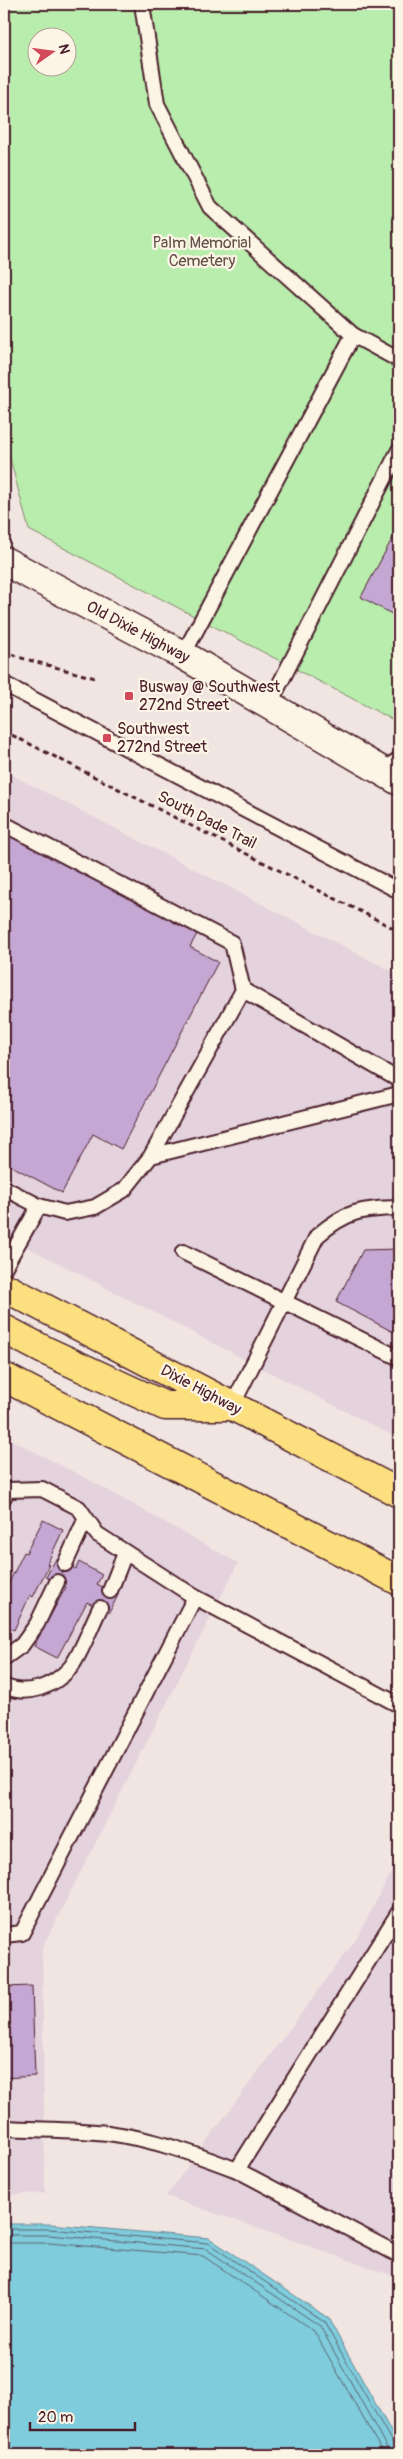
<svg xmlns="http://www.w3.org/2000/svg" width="403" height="2459" font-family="Pangolin,sans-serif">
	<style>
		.built { fill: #e4d2dd }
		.green { fill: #b9edad; stroke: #82866c; fill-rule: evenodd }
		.water { fill: #7eccdc; stroke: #698795 }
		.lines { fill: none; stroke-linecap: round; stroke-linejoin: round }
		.shore { stroke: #5f6472; stroke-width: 1 }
		.building { fill: #c5a7d3; stroke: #4a1f2b }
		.lane-casing { stroke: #4a1f2b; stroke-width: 18 }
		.secondary-casing { stroke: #4a1f2b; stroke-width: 31 }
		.highway-casing { stroke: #4a1f2b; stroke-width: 31 }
		.path { stroke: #4a1f2b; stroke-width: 3; stroke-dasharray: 5 4; stroke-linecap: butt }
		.lane { stroke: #fcf5e5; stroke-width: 14 }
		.secondary { stroke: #fcf5e5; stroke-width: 28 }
		.highway { stroke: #fce080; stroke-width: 28 }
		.poi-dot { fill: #d1495b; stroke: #fcf5e5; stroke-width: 2 }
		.labels { text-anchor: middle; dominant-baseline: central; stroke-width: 4.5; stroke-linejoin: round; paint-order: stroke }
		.park-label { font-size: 16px; fill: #66524c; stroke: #fcf5e5 }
		.street-label { font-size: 16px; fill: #4a1f2b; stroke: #fcf5e5 }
		.poi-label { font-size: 16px; fill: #4a1f2b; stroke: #fcf5e5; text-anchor: start }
	</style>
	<rect width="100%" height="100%" fill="#f1e5e1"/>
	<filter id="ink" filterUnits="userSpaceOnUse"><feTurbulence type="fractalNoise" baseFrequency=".02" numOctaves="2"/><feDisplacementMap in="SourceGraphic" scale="10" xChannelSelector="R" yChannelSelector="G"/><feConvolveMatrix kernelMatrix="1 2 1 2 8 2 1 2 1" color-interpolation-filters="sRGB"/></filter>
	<g filter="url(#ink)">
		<path class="built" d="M4 771 399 975V1439L4 1235Z
			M4 1436 91 1481 238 1563 42 1948 45 2193 4 2195Z
			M399 1857V2278L166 2196 357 1938Z"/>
		<path class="green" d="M4 4H399V723L29 530 4 436ZM38 38H68V68H38Z"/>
		<path class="water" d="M4 2224H50L209 2238 328 2318 399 2446V2455H4Z"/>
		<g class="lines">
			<path class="shore" d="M4 2229H49L208 2243 324 2322 393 2444 399 2447
				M4 2235H49L206 2249 320 2326 387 2448 393 2452 399 2453
				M4 2243H49L203 2256 314 2331 384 2455"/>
		</g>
		<path class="building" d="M399 526V618L361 597Z
			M4 832 197 934 190 947 218 962 121 1149 93 1134 62 1193 4 1162Z
			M399 1249V1335L336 1302 363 1250Z
			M43 1520 63 1530 47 1564 49 1565 33 1597 30 1595 14 1630 4 1625V1593L24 1552 26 1553Z
			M56 1559 76 1569 79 1562 102 1575 97 1584 118 1595 109 1613 87 1602 57 1658 34 1646 66 1587 46 1577Z
			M32 1986 35 2076 4 2078V1987Z"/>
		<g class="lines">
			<defs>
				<path id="lane" d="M142 4 157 104 210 207 353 335
					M183 655 353 335 399 360
					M4 684 399 891
					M268 707 399 450
					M382 772 399 759
					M4 824 232 943 243 990 399 1080
					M151 1156 243 990
					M4 1188 39 1206 65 1213 95 1207 124 1190 151 1156 399 1094
					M183 1252 399 1358
					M4 1268 39 1206
					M232 1406 317 1236C347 1210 362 1209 399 1208
					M4 1497 7 1490 42 1489 79 1508 97 1534 195 1597
					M65 1564 86 1518
					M110 1591 125 1553
					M4 1658 22 1645 37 1624 57 1582
					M4 1686C27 1697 53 1687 70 1668 80 1657 92 1623 100 1608
					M399 1912 237 2170 399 2255
					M4 1935 22 1933 195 1597 399 1705
					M4 2128C38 2130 74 2129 108 2133 153 2139 195 2154 237 2170"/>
				<path id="secondary" d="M4 561 183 655 399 781"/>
				<path id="highway" d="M4 1287 399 1493
					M4 1329 44 1350 165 1406H228
					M4 1377 399 1581"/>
			</defs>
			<use href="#lane" class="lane-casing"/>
			<use href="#secondary" class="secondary-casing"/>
			<use href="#highway" class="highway-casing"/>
			<path class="path" d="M4 650 18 657 95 678
				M4 731 399 931"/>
			<use href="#lane" class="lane"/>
			<use href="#secondary" class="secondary"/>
			<use href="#highway" class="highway"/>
		</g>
	</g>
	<g class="poi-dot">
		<rect x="124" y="691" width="10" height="10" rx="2.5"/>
		<rect x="102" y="733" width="10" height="10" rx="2.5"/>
	</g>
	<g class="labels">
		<g class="park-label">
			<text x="202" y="243">Palm Memorial<tspan x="202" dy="18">Cemetery</tspan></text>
		</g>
		<g class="street-label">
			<text transform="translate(138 632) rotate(28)">Old Dixie Highway</text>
			<text transform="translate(207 820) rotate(27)">South Dade Trail</text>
			<text transform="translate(201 1390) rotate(28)">Dixie Highway</text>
		</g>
		<g class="poi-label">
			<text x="139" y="687">Busway @ Southwest<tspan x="139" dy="18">272nd Street</tspan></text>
			<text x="117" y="729">Southwest<tspan x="117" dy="18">272nd Street</tspan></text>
		</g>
	</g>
	<rect width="403" height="2459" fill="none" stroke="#fcf5e5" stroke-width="20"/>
	<rect x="10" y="10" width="383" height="2439" fill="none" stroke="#4a1f2b" stroke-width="2" filter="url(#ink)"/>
	<g transform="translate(52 52) rotate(76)"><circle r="24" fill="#fcf5e5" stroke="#b59f9b"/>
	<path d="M0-4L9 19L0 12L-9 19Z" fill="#d1495b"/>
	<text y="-8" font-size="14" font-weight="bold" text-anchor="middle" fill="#4a1f2b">N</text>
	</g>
	<path d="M30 2422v8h105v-8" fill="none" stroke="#4a1f2b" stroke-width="2.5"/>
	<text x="38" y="2422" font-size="15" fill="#4a1f2b" stroke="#fcf5e5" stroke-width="4" paint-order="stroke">20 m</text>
</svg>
